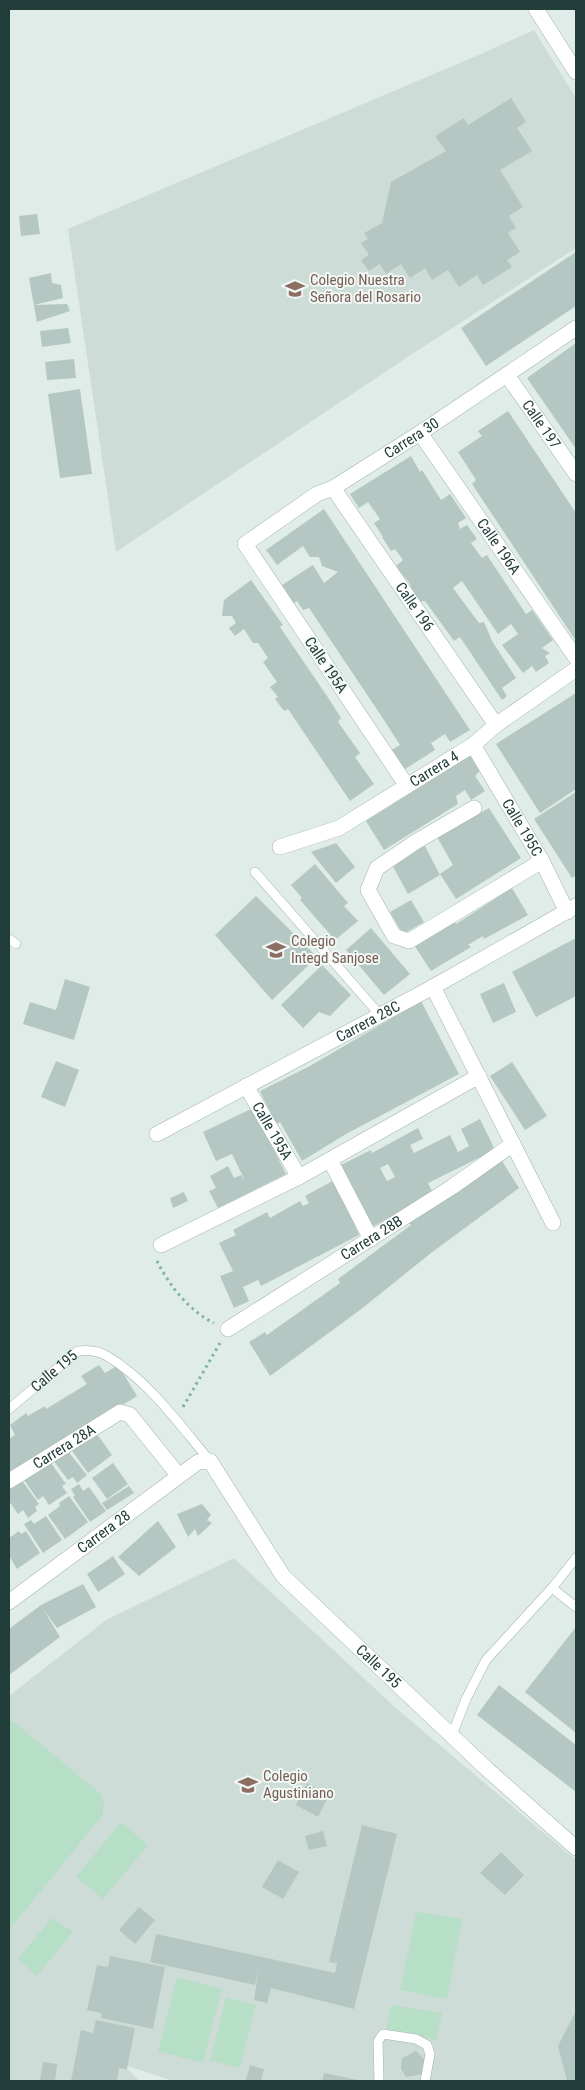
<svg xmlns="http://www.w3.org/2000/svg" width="585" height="2090" font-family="'Roboto Condensed',sans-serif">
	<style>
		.built { fill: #cedcd7 }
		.green { fill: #b7dec7 }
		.building { fill: #b5c7c2; fill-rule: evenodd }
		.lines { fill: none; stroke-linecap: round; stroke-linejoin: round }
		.lane-casing { stroke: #a3b4b0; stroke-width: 10 }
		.street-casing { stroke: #a3b4b0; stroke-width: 16 }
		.path { stroke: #7eb1a8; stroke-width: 3; stroke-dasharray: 2.5 4; stroke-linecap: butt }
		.lane { stroke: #fff; stroke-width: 9 }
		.street { stroke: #fff; stroke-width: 15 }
		.labels { text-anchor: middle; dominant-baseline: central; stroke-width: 4; stroke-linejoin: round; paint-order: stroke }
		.education-label { font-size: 15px; fill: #785e54; stroke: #f1f8f5; text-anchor: start }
		.street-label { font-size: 15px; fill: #203d39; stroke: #f1f8f5 }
	</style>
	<rect width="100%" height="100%" fill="#e0ece8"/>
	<path class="built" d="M534 30 576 98V248L406 358 116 552 68 229 481 54Z
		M234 1558 397 1709 576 1860V2081H174L124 2065 139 2081H9V1696L106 1620Z"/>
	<path class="green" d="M9 1720 13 1721 102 1795 104 1805 102 1816 9 1930Z
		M121 1822 148 1845 103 1899 76 1877Z
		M416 1912 462 1919 447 1999 400 1990Z
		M52 1918 73 1932 37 1976 18 1959Z
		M177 1977 222 1989 203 2063 158 2051Z
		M226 1997 256 2005 240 2068 210 2060Z
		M391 2005 442 2013 436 2040 386 2031Z"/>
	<path class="building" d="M511 98 526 122 517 128 532 151 500 170 523 207 509 216 516 228 508 233 520 252 507 260 512 267 483 285 477 275 459 287 448 270 432 280 425 268 410 278 401 264 386 274 380 264 369 271 361 260 369 255 361 243 368 239 364 233 382 223 391 182 446 151 435 136 464 118 468 125Z
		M37 214 40 234 21 236 19 216Z
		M576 252V306L486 366 461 328Z
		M51 273 52 283 61 285 63 298 34 305 67 304 70 311 37 322 29 278Z
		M68 328 71 343 42 347 40 331Z
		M576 343V449L527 378Z
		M74 359 76 378 47 380 45 362Z
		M80 389 92 474 60 478 48 394Z
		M508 411 576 513V641L472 484 476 480 458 452 482 436 478 431Z
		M411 456 420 472 422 470 441 500 450 494 466 518 458 523 460 529 467 525 477 539 471 543 482 558 487 555 526 614 532 610 553 640 542 648 550 653 545 656 549 663 536 672 532 666 523 673 502 645 518 634 511 624 498 634 462 581 453 588 479 623 484 622 492 641 516 678 502 688 507 696 502 700 460 637 454 641 425 601 418 602 407 586 411 585 396 566 403 560 395 549 391 551 382 537H383L374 523 380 519 368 502 359 508 350 494Z
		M324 509 470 730 450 742 445 734 431 743 435 750 402 771 390 751 400 745 380 714 309 608 303 610 297 601 294 603 282 585 313 565 324 583 338 572 322 566 319 557H310L303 546 277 565 266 550Z
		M251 580 283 625 280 627 329 699 341 718 338 722 360 753 355 757 374 784 350 801 288 709 284 711 275 699 278 697 270 687 277 682 263 662 268 658 258 643H253L244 629 235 636 229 628 236 623 232 616H222L224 600Z
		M576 693V789L540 813 496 744Z
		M474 753 483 767 475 776 485 791 471 800 465 790 456 796 458 804 384 850 366 821Z
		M576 792V875L572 878 534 819Z
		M489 808 521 858 456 899 440 874 453 865 437 837Z
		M336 843 355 867 336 883 311 852Z
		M425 846 440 875 408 894 391 863Z
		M315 864 348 903 344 906 358 921 335 940 300 900 302 898 291 885Z
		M512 888 528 915 484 939 483 936 468 945 471 947 431 971 414 945 454 920 456 924Z
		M256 896 317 957 272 1000 215 935Z
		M411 900 424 922 403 934 390 912Z
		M371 928 410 974 384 995 346 950Z
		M576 938V996L536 1017 512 972Z
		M322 965 351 995 330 1016 319 1012 303 1028 281 1005Z
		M65 979 90 987 74 1040 23 1024 30 1002 56 1010Z
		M504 983 516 1012 493 1023 480 994Z
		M421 1001 459 1074 346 1134 302 1161 280 1122 276 1124 260 1091 310 1066Z
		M56 1061 79 1070 65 1107 41 1097Z
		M512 1062 547 1116 525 1130 490 1076Z
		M253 1108 286 1174 218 1208 209 1191 216 1188 210 1176 228 1166 234 1178 241 1175 245 1181 232 1154 216 1161 203 1132Z
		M480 1119 495 1150 428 1183 433 1193 370 1228 339 1166 371 1150 372 1153 418 1128 423 1139 410 1145 414 1153 450 1135 458 1152 469 1146 461 1129ZM388 1164 395 1177 387 1181 380 1168Z
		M502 1161 519 1188 431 1253 360 1310 270 1376 249 1342 265 1332 267 1335 340 1283 338 1279 411 1225 408 1221 481 1171Z
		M334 1180 359 1235 261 1286 258 1280 243 1287 249 1301 234 1308 220 1276 233 1271 219 1243 236 1235 233 1230 267 1212 270 1218 300 1201 303 1206 309 1203 305 1196Z
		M184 1192 188 1201 173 1208 170 1198Z
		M99 1365 105 1373 118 1365 137 1396 9 1476V1439L15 1435 10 1425 26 1413 28 1416 45 1406 46 1409 87 1384 81 1376Z
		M94 1430 112 1455 88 1473 70 1448Z
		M67 1450 87 1475 77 1483 73 1477 68 1480 53 1460Z
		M48 1459 66 1484 62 1486 67 1493 49 1505 43 1496 38 1500 22 1477Z
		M113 1463 128 1484 107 1499 92 1478Z
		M20 1478 39 1504 35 1507 37 1511 28 1518 23 1510 18 1514 9 1501V1486Z
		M79 1484 83 1491 89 1487 106 1511 90 1522 73 1497 75 1496 71 1489Z
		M129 1486 134 1493 107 1510 102 1503Z
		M69 1496 88 1522 65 1539 48 1515 60 1506 59 1503Z
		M202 1504 211 1515 207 1520 212 1523 198 1536 195 1529 188 1537 177 1514Z
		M46 1516 62 1540 43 1553 24 1524 31 1520 34 1524Z
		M158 1521 176 1547 139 1576 118 1557Z
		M19 1531 21 1534 26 1531 40 1553 17 1569 9 1556V1538Z
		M113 1556 125 1574 98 1592 87 1574Z
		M83 1584 96 1607 57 1628 43 1609 60 1637 9 1675V1629L41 1605Z
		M576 1627V1733L525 1692Z
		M499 1685 576 1745V1792L477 1715Z
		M307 1783 329 1795 318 1817 296 1805Z
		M362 1825 397 1834 354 2009 271 1988 267 2003 254 2000 259 1968 255 1985 150 1962 156 1934 335 1973 337 1963 329 1962Z
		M323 1831 327 1846 309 1850 305 1836Z
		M501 1852 524 1875 505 1895 480 1873Z
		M278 1860 299 1872 283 1899 262 1887Z
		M139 1907 155 1920 135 1944 119 1930Z
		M110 1956 165 1967 153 2029 101 2018 102 2013 87 2010 97 1965 108 1967Z
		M576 2011V2081H567L558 2046Z
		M96 2020 135 2028 127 2069 119 2068 117 2081H71L81 2030 93 2033Z
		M416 2051 427 2062 425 2074 406 2077 401 2069 402 2058Z
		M43 2062 57 2064 55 2081H40Z
		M250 2065 264 2069 261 2081 246 2080Z
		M324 2073 358 2080V2081H322Z"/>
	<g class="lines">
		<defs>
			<g id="lane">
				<path d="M255 872 380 1015"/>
				<path d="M9 939 16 944"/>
				<path id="s1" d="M9 1409 78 1351C87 1350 99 1351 107 1356 149 1381 179 1424 210 1461"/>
				<path d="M552 1588 576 1558"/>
				<path d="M452 1735 466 1699 486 1660 552 1588 576 1607"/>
				<path d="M379 2081 378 2041 383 2034 416 2039 427 2045 430 2054 425 2081"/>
			</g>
			<g id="street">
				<path d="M536 9 576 72"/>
				<path id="s2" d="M507 375 576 474"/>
				<path id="s3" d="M420 433 576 658"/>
				<path id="s4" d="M333 488 496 725"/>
				<path id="s5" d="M473 745 542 861 567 912"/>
				<path id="s6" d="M407 786 245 544 317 494 333 488 420 433 576 328"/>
				<path d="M474 808 417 841 377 868 368 890 394 936 409 941 542 861"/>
				<path id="s7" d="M280 847 339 828 473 745 496 725 576 669"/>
				<path d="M433 987 553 1223"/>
				<path id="s8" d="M246 1086 299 1177"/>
				<path id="s9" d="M157 1134 433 987 576 906"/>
				<path d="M330 1160 371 1239"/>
				<path d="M161 1245 299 1177 479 1076"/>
				<path id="s10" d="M228 1329 452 1187 513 1144"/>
				<path id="s11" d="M9 1481 120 1412 130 1415 179 1476"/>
				<path id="s12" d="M9 1602 198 1462 210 1461 283 1576 488 1770 576 1848"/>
			</g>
		</defs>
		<use href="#lane" class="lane-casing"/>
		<use href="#street" class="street-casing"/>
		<path class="path" d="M157 1261C169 1285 189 1311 214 1323
			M183 1407 220 1343"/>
		<use href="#lane" class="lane"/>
		<use href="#street" class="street"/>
	</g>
	<defs>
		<symbol id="school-bare" viewBox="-9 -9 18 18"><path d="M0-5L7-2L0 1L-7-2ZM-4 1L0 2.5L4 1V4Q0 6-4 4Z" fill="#8d6e63" stroke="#f1f8f5" stroke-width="2.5" paint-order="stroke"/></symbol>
	</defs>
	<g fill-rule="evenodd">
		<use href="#school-bare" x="281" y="275" width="28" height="28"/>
		<use href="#school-bare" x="262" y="936" width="28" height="28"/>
		<use href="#school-bare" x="234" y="1771" width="28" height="28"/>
	</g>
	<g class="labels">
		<g class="education-label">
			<text x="310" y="280">Colegio Nuestra<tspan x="310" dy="17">Señora del Rosario</tspan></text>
			<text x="291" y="941">Colegio<tspan x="291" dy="17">Integd Sanjose</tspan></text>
			<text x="263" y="1776">Colegio<tspan x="263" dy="17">Agustiniano</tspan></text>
		</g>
		<g class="street-label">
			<text stroke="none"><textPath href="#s2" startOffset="60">Calle 197</textPath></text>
			<text stroke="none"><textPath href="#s6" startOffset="489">Carrera 30</textPath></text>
			<text stroke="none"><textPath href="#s3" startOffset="138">Calle 196A</textPath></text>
			<text stroke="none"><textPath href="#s4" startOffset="144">Calle 196</textPath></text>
			<text transform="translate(326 665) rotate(56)">Calle 195A</text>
			<text stroke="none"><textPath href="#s7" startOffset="174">Carrera 4</textPath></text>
			<text stroke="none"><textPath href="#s5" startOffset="96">Calle 195C</textPath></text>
			<text stroke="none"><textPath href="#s9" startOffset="239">Carrera 28C</textPath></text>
			<text stroke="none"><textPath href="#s8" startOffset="52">Calle 195A</textPath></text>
			<text stroke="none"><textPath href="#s10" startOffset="170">Carrera 28B</textPath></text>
			<text stroke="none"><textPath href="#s1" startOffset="59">Calle 195</textPath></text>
			<text stroke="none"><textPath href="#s11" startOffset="65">Carrera 28A</textPath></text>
			<text stroke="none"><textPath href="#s12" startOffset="118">Carrera 28</textPath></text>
			<text stroke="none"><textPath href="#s12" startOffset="515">Calle 195</textPath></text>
		</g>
	</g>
	<rect width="585" height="2090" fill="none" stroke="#203d39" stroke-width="20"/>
</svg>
